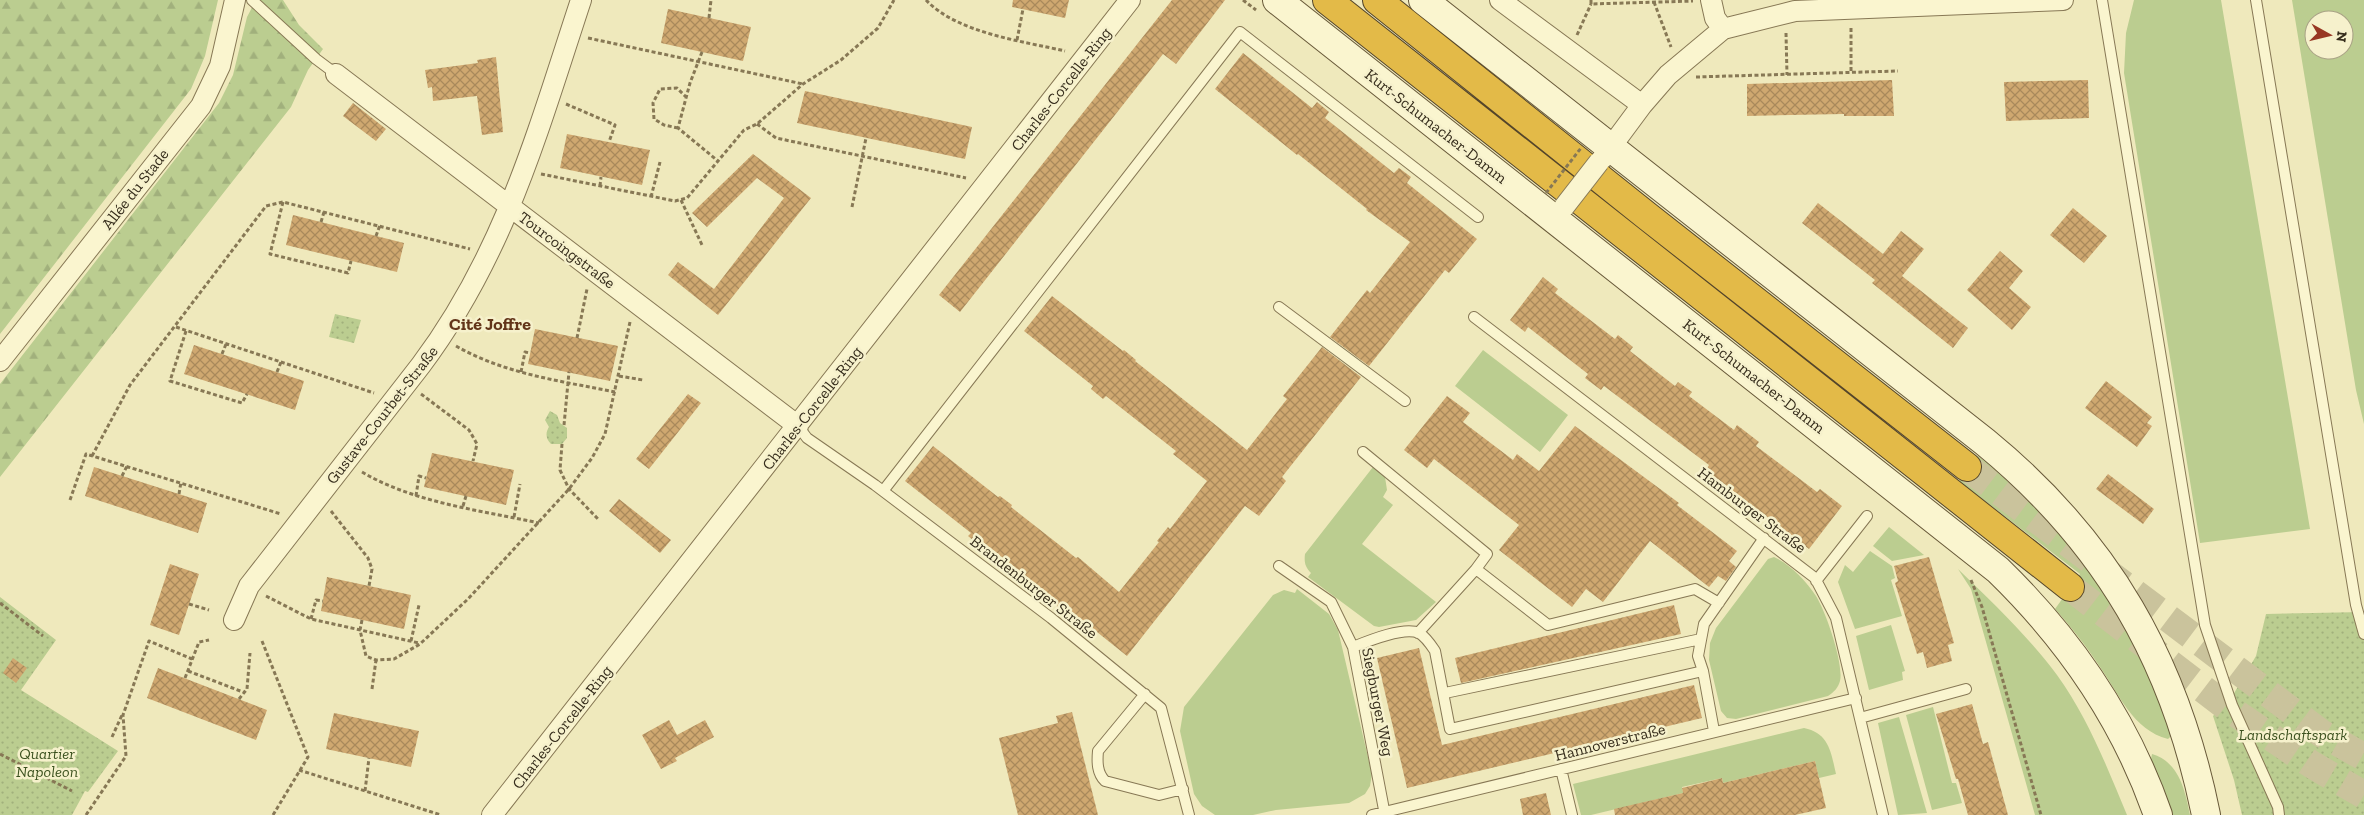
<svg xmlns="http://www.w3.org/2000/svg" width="2364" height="815" font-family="'Zilla Slab',serif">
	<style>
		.grass { fill: #bbcd90; fill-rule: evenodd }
		.forest { fill: url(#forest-firs) }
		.park { fill: url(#park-dots) }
		.building { fill: url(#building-cross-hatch) }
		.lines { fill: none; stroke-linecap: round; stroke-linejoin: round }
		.motorway-tunnel { stroke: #cac39c; stroke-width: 28; stroke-dasharray: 28 14; stroke-linecap: butt }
		.service-casing { stroke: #877855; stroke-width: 12 }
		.minor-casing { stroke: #877855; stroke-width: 22 }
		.secondary-casing { stroke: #685939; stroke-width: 30 }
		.motorway-casing { stroke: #54452a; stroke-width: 30 }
		.path { stroke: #877855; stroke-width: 3; stroke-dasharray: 4 2.5; stroke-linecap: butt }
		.service { stroke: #faf5cf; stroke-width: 10 }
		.minor { stroke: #faf5cf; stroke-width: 20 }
		.secondary { stroke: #faf5cf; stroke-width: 28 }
		.motorway { stroke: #e3ba48; stroke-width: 28 }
		.minor-bridge-casing { stroke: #877855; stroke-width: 22; stroke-linecap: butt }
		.path-bridge { stroke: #877855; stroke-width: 3; stroke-dasharray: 4 2.5; stroke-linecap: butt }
		.minor-bridge { stroke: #faf5cf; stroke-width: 20 }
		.labels { text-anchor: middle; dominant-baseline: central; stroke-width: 5; stroke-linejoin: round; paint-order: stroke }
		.street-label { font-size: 16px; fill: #352c1b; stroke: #f6f1cc }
		.park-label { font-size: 16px; font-style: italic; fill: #3d5220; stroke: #f6f1cc }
		.neighbourhood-label { font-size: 18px; font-weight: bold; fill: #633519; stroke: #f6f1cc }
	</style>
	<defs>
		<pattern id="forest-firs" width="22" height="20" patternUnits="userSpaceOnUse" patternTransform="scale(1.25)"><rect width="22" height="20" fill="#bbcd90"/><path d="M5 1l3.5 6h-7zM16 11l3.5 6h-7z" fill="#a1b07c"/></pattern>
		<pattern id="park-dots" width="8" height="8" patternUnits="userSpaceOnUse" patternTransform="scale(1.25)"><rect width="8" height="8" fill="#bbcd90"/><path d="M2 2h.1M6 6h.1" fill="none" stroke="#a1b07c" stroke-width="1.8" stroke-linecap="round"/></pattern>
		<pattern id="building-cross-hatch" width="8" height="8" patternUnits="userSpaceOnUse" patternTransform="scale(1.25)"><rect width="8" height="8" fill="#cfa870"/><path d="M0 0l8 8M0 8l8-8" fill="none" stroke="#a9895b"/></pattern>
	</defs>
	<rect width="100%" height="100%" fill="#efe9bc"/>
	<path class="grass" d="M2134 0H2221L2310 529 2200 543 2124 73 2126 33Z
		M2292 0H2364V424L2356 390ZM2314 20H2344V50H2314Z
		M1483 350 1568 415 1540 452 1455 386Z
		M1978 456C2067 527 2139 625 2171 736L2168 739C2133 730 2119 694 2100 667 2087 647 2071 627 2055 609L2080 574 1959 481Z
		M1373 467 1385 477 1387 490 1383 497 1393 505 1362 544 1436 602 1416 620 1379 627 1374 626 1308 577 1311 573C1305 567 1304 562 1305 554Z
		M1889 527 1924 555 1892 561 1873 546Z
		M1870 551 1892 566 1895 578 1891 580 1902 616 1855 629 1838 582 1845 565 1853 572Z
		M1774 557C1790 564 1806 581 1816 596 1826 612 1844 664 1840 681 1838 688 1834 692 1828 696L1736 719 1727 718 1721 711 1709 660 1710 643 1716 628 1768 559Z
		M1958 569C1993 603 2028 636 2057 675 2088 718 2107 767 2127 815H2035L1971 589Z
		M1297 589 1329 614 1338 630 1372 774 1370 786 1365 794 1349 803 1276 810 1253 815H1215L1202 806 1194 794 1180 731 1184 707 1273 595 1284 590 1295 593Z
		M1891 625 1905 671 1902 672 1903 680 1869 690 1856 636Z
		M1933 707 1952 783H1956L1962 803 1932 810 1906 715Z
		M1899 717 1927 813 1898 815 1878 723Z
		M1804 728C1829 733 1831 752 1836 774L1819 778 1815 761 1723 783 1722 778 1682 787 1683 793 1591 815H1581L1573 784Z
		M2152 754C2179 762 2185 790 2190 815H2172L2151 759Z"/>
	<path class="forest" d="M0 0H218L205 56 191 89 0 334Z
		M256 0H283L299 25 323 49 308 70 291 107 0 477V384L219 103 233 75 247 17Z"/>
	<path class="park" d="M335 314 361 320 354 343 329 337Z
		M550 411 557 415 560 423 567 428V438L562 444H551C546 439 545 433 549 427L545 420Z
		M0 597 56 640 21 690 118 751 88 792 85 791 72 815H0Z
		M2364 612V815H2242L2234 780 2213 716 2233 695 2256 656 2266 614Z"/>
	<path class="building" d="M1013 0H1069L1065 18 1012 7Z
		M1172 0H1225L1176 64 1163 54 960 312 939 295Z
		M668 9 751 27 743 61 661 43Z
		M1243 53 1312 108 1317 102 1329 112 1325 118 1394 173 1399 168 1411 177 1407 183 1477 239 1449 273 1445 270 1369 366 1330 337 1367 290 1370 293 1410 242 1366 210 1367 209 1298 154 1297 155 1215 89Z
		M496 57 503 132 482 135 477 96 433 101 432 87 428 88 425 70 478 63 477 60Z
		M1892 80 1894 116H1844V114L1747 116V84Z
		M2088 80 2089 118 2006 121 2004 82Z
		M805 91 972 127 965 159 797 123Z
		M353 103 386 129 376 141 343 116Z
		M567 134 650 150 642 185 560 168Z
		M753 154 811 198 718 315 668 275 678 262 714 289 784 198 757 178 707 227 692 213Z
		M1818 203 1883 254 1901 231 1924 249 1902 276 1968 328 1953 348 1872 283 1875 280 1802 223Z
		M2073 208 2107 236 2084 263 2050 235Z
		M293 215 404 243 397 272 286 245Z
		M2000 251 2023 271 2009 288 2031 307 2012 330 1967 290Z
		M1543 277 1558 289 1555 293 1615 339 1618 335 1633 347 1630 351 1675 386 1678 382 1692 392 1689 396 1734 430 1737 425 1759 442 1756 446 1817 492 1820 489 1842 506 1809 549 1706 470 1709 465 1604 386 1601 390 1585 378 1588 374 1528 327 1525 332 1510 320Z
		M1052 296 1123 351 1124 350 1136 360 1135 361 1247 450 1287 399 1283 396 1322 347 1361 377 1282 477 1286 481 1259 516 1245 506 1127 656 1062 604 1059 608 1046 597 1048 594 983 542 980 546 968 536 971 533 905 481 933 446 998 497 1000 496 1012 505 1011 507 1076 558 1078 557 1119 592 1159 542 1157 541 1168 527 1170 529 1207 481 1173 454 1176 451 1106 396 1103 399 1091 389 1093 386 1024 331Z
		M535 329 618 346 610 381 528 364Z
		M194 345 304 381 295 410 184 374Z
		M2106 381 2152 417 2147 423 2152 426 2137 447 2085 408Z
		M688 394 701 403 649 469 636 459Z
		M1447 396 1470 413 1463 422 1513 460 1517 454 1539 471 1575 426 1679 503 1677 505 1737 551 1729 561 1736 567 1726 581 1718 576 1709 587 1650 541 1603 602 1586 589 1572 607 1499 550 1519 525 1434 459 1427 468 1404 450Z
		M432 453 514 470 506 505 424 487Z
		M94 467 207 503 198 533 85 496Z
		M2108 474 2154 509 2143 524 2096 489Z
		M619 499 671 540 660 553 609 511Z
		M1929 557 1954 643 1948 645 1952 661 1927 668 1923 652 1917 654 1895 583 1898 581 1894 566Z
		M170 564 199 574 179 635 150 625Z
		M327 577 411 595 404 629 321 611Z
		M1674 605 1681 634 1461 683 1455 658Z
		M1419 648 1442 745 1694 685 1702 718 1407 788 1377 658Z
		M13 658 27 668 16 683 3 673Z
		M158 668 267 710 256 740 147 698Z
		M1972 704 1983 744 1988 742 2008 815H1968L1958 779H1956L1936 714Z
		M1072 712 1098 815H1018L999 738 1058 723 1056 716Z
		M334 713 419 731 411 767 326 749Z
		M669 720 677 735 705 720 714 737 675 758 677 761 661 769 642 735Z
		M1815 761 1826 808 1795 815H1615L1614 809 1683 793 1682 788 1722 778 1723 783Z
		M1546 793 1551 815H1523L1520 799Z"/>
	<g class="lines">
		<path class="motorway-tunnel" d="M1967 467 2321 733 2364 757
			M2070 587 2228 708 2311 764 2364 795"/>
		<defs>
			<path id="service" d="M252 0 316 59 336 74
				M2102 0 2205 625 2232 705 2278 807 2279 815
				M2256 0 2356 605 2364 634
				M1279 307 1405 401
				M1474 317 1815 578 1836 618 1883 815
				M798 426 807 438 875 485 1051 618 1161 708 1189 815
				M1363 452 1487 554 1476 569
				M883 491 1240 32 1478 217
				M1279 566 1331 602 1353 647 1385 815
				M1816 581 1867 516
				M1418 633 1476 569 1548 625 1695 589 1719 603
				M1353 647C1368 641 1404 626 1419 633 1426 637 1431 645 1435 651L1450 729 1703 671
				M1445 693 1701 639
				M1145 694 1098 751C1097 762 1097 773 1105 781L1159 795 1183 789
				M1860 718 1966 689
				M1714 731 1703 671 1698 656 1704 624 1764 538
				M1561 769 1572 815
				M1372 815 1856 698"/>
			<path id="minor" d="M1500 0 1642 105
				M1711 0 1715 18 1723 29
				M336 74 798 426
				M1602 159 1642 105 1668 75 1723 29 1795 11 2063 0
				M0 361 201 106 220 66 235 0
				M234 620 249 586 421 365C505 253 538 130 581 0
				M492 815 1130 0"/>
			<path id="secondary" d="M1277 0 1998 570C2070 640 2125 720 2158 815
				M1423 0 1985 442C2107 542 2175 661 2206 815"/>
			<path id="motorway" d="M1327 0 2070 587
				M1377 0 1647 216 1967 467"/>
		</defs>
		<use href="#service" class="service-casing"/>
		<use href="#minor" class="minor-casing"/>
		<use href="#secondary" class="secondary-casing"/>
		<use href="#motorway" class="motorway-casing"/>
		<path class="path" d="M926 0C957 33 1022 41 1065 51
			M1243 0 1256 10
			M1591 0V4L1693 1
			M1654 2 1671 47
			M709 18 711 0
			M1851 28V73
			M1786 33 1787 75
			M1577 35 1591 4
			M588 38 803 84
			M1017 40 1023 9
			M702 52 690 83 678 128 718 161
			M1696 77 1898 71
			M566 104 615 125 609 142
			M757 124 776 138 966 178
			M678 128 664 125 654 119 653 103 660 89 677 88 687 98
			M541 174 675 201 687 198 744 130 757 124 803 84 841 60 878 28 894 0
			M600 186 601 177
			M651 197 660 162
			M681 200 702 245
			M283 202 270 254 348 273 351 261
			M852 207 866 138
			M321 222 324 212
			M376 236 380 225
			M176 327 374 393
			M186 331 170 381 242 403 247 394
			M577 338 587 289
			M456 346C505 374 561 381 615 392
			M222 354 226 344
			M277 372 281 362
			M521 372 525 352 530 353
			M619 376 643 380
			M421 394 469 430 477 444 473 461
			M564 425 569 372
			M562 444 560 470 569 489 598 519
			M92 456 130 385 266 206 283 202 470 249
			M362 472C415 503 479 510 539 523
			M122 476 127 466
			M179 494 181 482
			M416 496 419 476 426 478
			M70 500 86 454 281 514
			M463 506 466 496
			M331 511 368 558 372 569 369 586
			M514 517 520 484
			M1971 580 1982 607 2041 815
			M266 596 311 619 419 643
			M0 603 43 636
			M189 604 209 610
			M311 619 316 600 323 601
			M362 620 360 630 366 656 376 660 394 659 420 644 468 599 569 489 592 458 605 434 630 322
			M262 641 308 757 273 815
			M411 641 419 605
			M188 671 243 692
			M185 678 199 642 209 640
			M372 689 376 660
			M239 699 247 689 250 653
			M112 737 122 715
			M0 754 72 791
			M299 770 441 815
			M365 791 369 758
			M86 815 126 756 123 715 149 641 192 659"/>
		<use href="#service" class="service"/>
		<use href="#minor" class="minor"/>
		<use href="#secondary" class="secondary"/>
		<use href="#motorway" class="motorway"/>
		<defs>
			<path id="minor-bridge" d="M1564 207 1599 162"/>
		</defs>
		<use href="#minor-bridge" class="minor-bridge-casing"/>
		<path class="path-bridge" d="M1546 193 1581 148"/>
		<use href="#minor-bridge" class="minor-bridge"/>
	</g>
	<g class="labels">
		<g class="street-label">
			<text transform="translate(1061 89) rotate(-52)">Charles-Corcelle-Ring</text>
			<text transform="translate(1436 126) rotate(38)">Kurt-Schumacher-Damm</text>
			<text transform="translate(135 189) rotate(-52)">Allée du Stade</text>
			<text transform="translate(567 250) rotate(37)">Tourcoingstraße</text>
			<text transform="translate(1754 376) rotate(38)">Kurt-Schumacher-Damm</text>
			<text transform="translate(812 408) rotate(-52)">Charles-Corcelle-Ring</text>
			<text transform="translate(382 415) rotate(-52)">Gustave-Courbet-Straße</text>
			<text transform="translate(1752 510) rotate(37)">Hamburger Straße</text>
			<text transform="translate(1034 587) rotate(38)">Brandenburger Straße</text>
			<text transform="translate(1378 702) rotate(79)">Siegburger Weg</text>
			<text transform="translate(562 727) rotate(-52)">Charles-Corcelle-Ring</text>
			<text transform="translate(1610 742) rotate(-14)">Hannoverstraße</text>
		</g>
		<g class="park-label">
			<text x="2293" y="734">Landschaftspark</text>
			<text x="47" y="753">Quartier<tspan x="47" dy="18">Napoleon</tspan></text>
		</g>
		<g class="neighbourhood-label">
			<text x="490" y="324">Cité Joffre</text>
		</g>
	</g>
	<g transform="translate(2329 35) rotate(98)"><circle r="24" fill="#f6f1cc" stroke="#a9a285"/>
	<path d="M0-4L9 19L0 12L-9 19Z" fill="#983723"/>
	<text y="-8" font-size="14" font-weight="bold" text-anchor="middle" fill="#352c1b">N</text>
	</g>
</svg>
